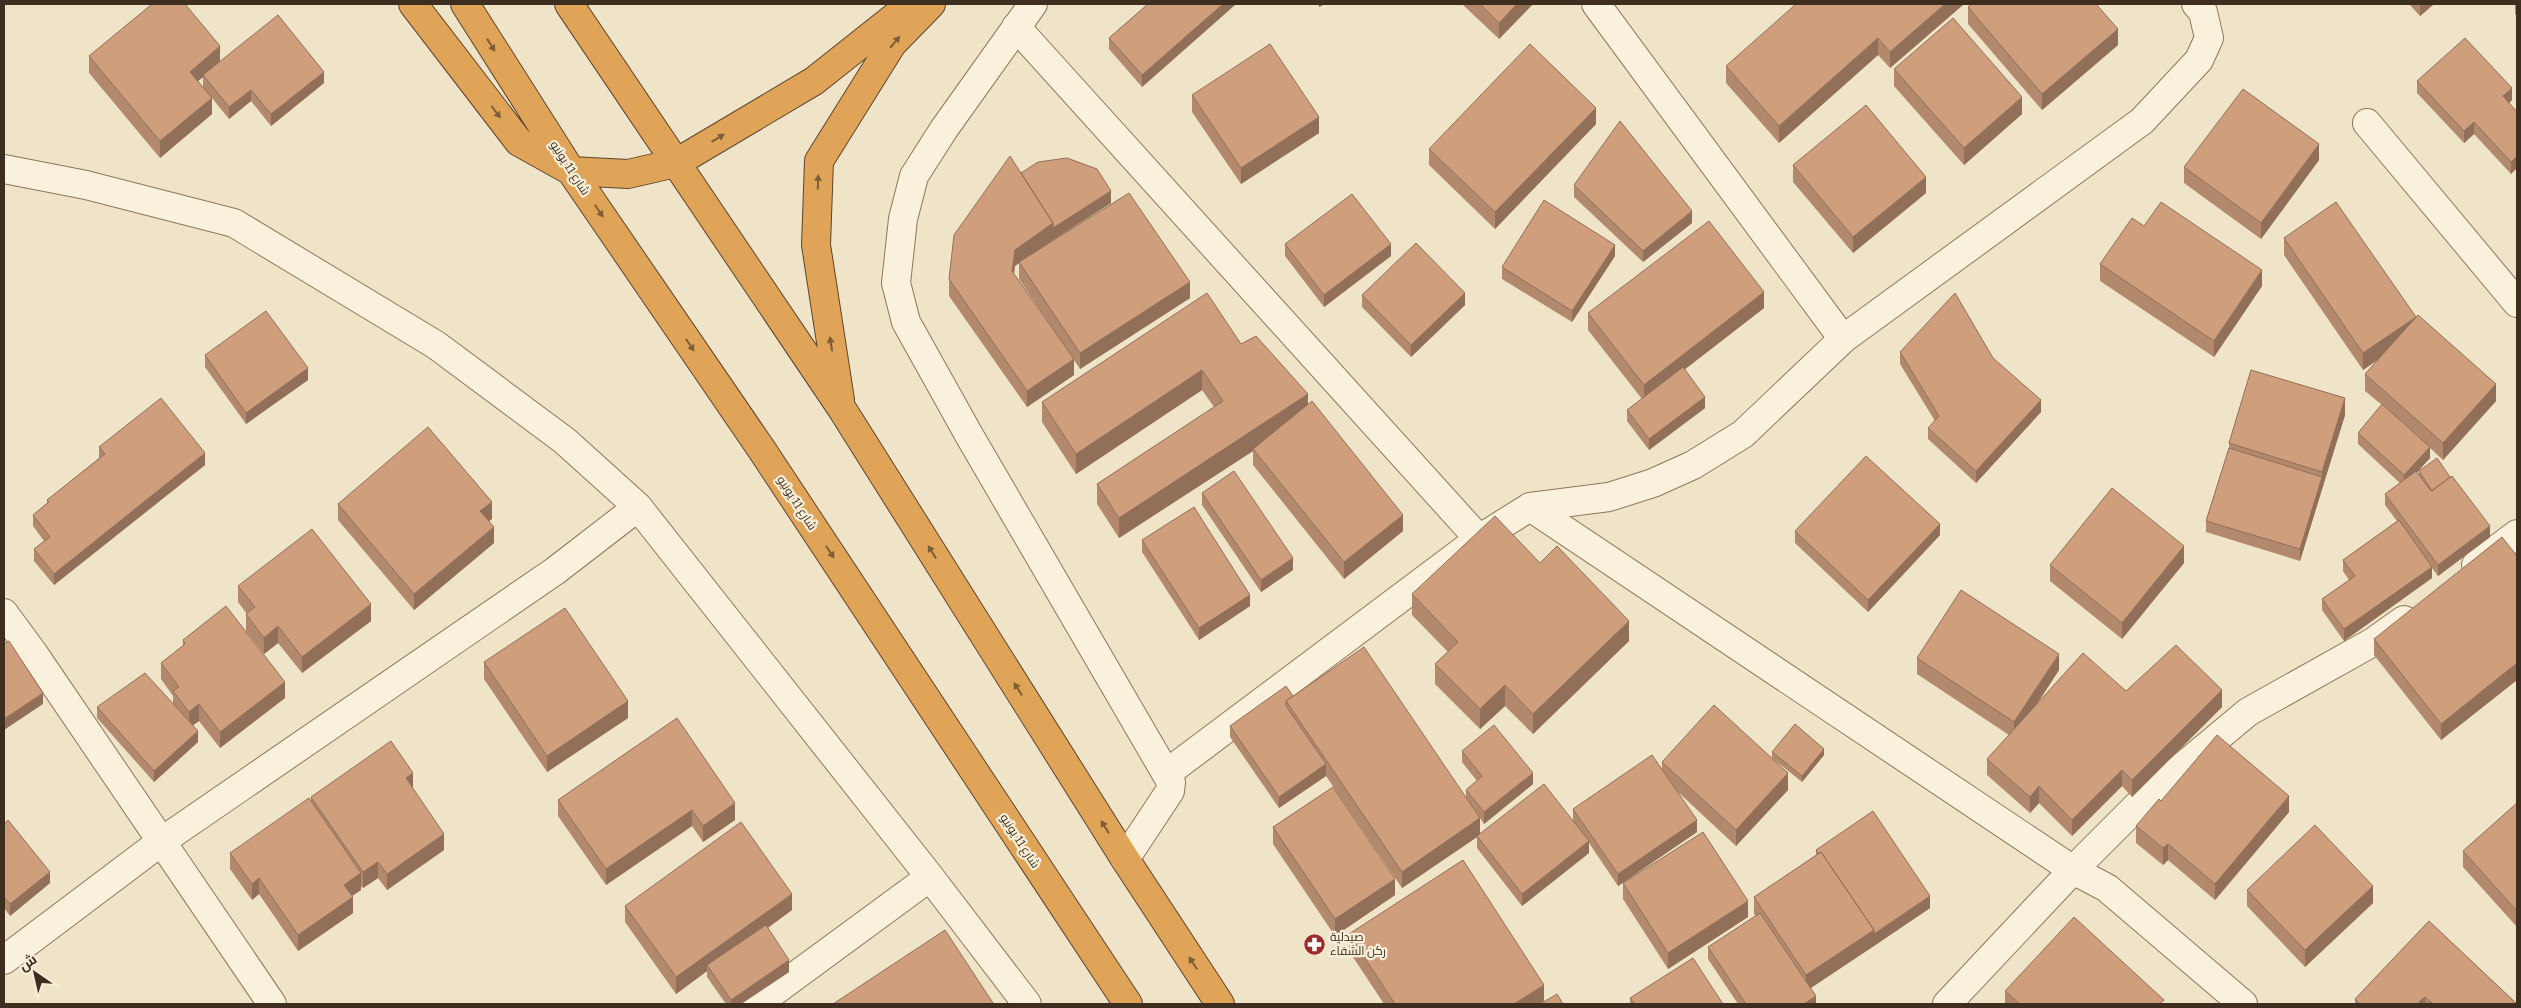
<svg xmlns="http://www.w3.org/2000/svg" width="2521" height="1008" font-family="Bitter,Cairo,serif">
	<style>
		.lines { fill: none; stroke-linecap: round; stroke-linejoin: round }
		.minor-casing { stroke: #8d765c; stroke-width: 30 }
		.highway-casing { stroke: #5b4430; stroke-width: 30 }
		.minor { stroke: #faf1dc; stroke-width: 28 }
		.highway { stroke: #e0a458; stroke-width: 28 }
		.wall { fill: #b2896c; fill-rule: evenodd }
		.shaded-wall { fill: #916f58 }
		.building { fill: #cf9f7d; stroke: #916f58 }
		.oneway { fill: #7e5d36 }
		.labels { text-anchor: middle; dominant-baseline: central; stroke-width: 4.5; stroke-linejoin: round; paint-order: stroke }
		.street-label { font-size: 12px; fill: #3d2e20; stroke: #f7eed8 }
		.poi-label { font-size: 12px; fill: #3d2e20; stroke: #f7eed8; text-anchor: start }
	</style>
	<rect width="100%" height="100%" fill="#f0e4c8"/>
	<g class="lines">
		<defs>
			<path id="minor" d="M1033 4 944 129 914 176 903 219 896 283 906 322 969 435 1171 782 1170 791 1125 859
				M1016 27 1479 539
				M2367 123 2517 303
				M4 169 86 185 234 223 436 345 565 441 638 507 930 877
				M1843 339 2142 121 2199 60 2209 38 2203 12 2196 4
				M1530 507 2073 870 2107 888 2243 1004
				M2476 565 2517 534
				M4 613 34 654 272 1004
				M1167 773 1479 539 1530 507 1609 497 1653 483 1693 465 1743 434 1843 339 1596 4
				M4 960 162 841 555 571 638 507
				M757 1004 930 877 1027 1004
				M1947 1004 2073 870 2145 798 2248 712 2373 642 2404 620"/>
			<path id="highway" d="M413 4 519 142 571 171 628 174 676 163 814 81 911 4
				M465 4 571 171 762 450 1128 1004
				M569 4 842 409 1125 859 1220 1004
				M840 400 816 245 819 161 892 44 931 4"/>
		</defs>
		<use href="#minor" class="minor-casing"/>
		<use href="#highway" class="highway-casing"/>
		<use href="#minor" class="minor"/>
		<use href="#highway" class="highway"/>
	</g>
	<path class="wall" d="M1148 4H1236L1142 87 1109 49V38Z
		M1462 4H1533L1499 39Z
		M1964 4 1890 68 1878 55 1779 143 1726 83V66Z
		M2409 4H2434L2420 16Z
		M2515 4H2517V17L2515 14Z
		M1968 7 2118 45 2042 110 1968 24Z
		M89 56 220 61 324 83 271 126 251 101 229 119 212 98V114L160 158 89 73ZM203 77V87L198 81Z
		M1894 69 2022 114 1964 165 1894 86Z
		M2417 81 2512 100 2509 103 2517 112 2511 174 2474 134 2464 143 2417 93Z
		M1192 95 1319 133 1241 184 1192 112Z
		M1596 124 1495 229 1429 165V149Z
		M2319 160 2261 239 2184 183V167Z
		M1793 165 1926 193 1853 253 1793 182Z
		M1021 173 1111 203 1053 240 1030 256 1190 298 1080 369 1019 279V263L1015 266 1014 273 1074 375 1027 407 949 296V279Z
		M1574 185 1692 223 1643 262 1574 197Z
		M2144 226 2262 286 2214 357 2100 281V264Z
		M2284 238 2416 318 2496 401 2443 460 2430 448V458L2417 472 2419 474V471L2490 537 2438 576 2432 568V578L2344 641 2322 610V599L2349 580 2343 571V560L2397 521 2385 505V494L2400 483 2358 444V433L2382 405 2365 391V374L2379 359 2363 370 2284 255Z
		M1285 244 1391 256 1324 307 1285 256Z
		M1615 256 1572 322 1502 279V267Z
		M1362 295 1465 305 1411 357 1362 307Z
		M1764 308 1685 369 1705 408 1649 450 1627 421V410L1642 399 1588 330V313Z
		M1241 344 1308 405 1403 531 1344 579 1253 465V451L1119 538 1097 504V484L1214 407 1202 390 1076 474 1042 422V402Z
		M1900 352 1993 358 2041 412 1976 483 1928 439V428L1935 421 1900 364Z
		M205 355 308 380 246 424 205 367Z
		M2345 415 2300 561 2206 532V521L2229 448V443Z
		M99 447 205 465 54 585 34 561V549L44 541 33 526V515L47 503V500L99 458Z
		M1202 493 1293 570 1261 592 1202 505Z
		M338 504 492 519 489 521 494 543 414 610 338 520Z
		M1795 531 1940 535 1868 612 1795 543Z
		M1142 540 1250 606 1199 640 1142 552Z
		M2517 556V680L2441 740 2374 655V639Z
		M1540 563 1629 641 1533 734 1505 706 1480 729 1435 684V664L1448 652 1412 615V594Z
		M2184 563 2122 639 2050 581V565Z
		M238 586 371 621 302 673 278 643 264 654 246 631V614H247L238 602Z
		M183 640 285 698 220 748 199 721 193 725 198 742 154 782 97 718V707L173 704V696L161 679V663L183 646Z
		M1917 658 2059 670 2036 706 2126 691 2222 707 2132 797 2122 786 2072 836 2039 803 2030 813 1987 775V759L2009 735 1917 674Z
		M484 662 628 718 547 772 484 679Z
		M1293 696 1466 798V790L1477 781 1462 762V751L1533 784 1484 824 1480 818V834L1578 828 1573 821V809L1662 769V762L1788 790 1736 846 1678 792 1697 832 1618 886 1589 843V853L1522 906 1477 848V837L1402 888 1326 776 1279 808 1230 737V726Z
		M677 718 735 820 703 842 692 826 606 885 558 816V800Z
		M1772 752 1824 755 1802 782 1772 758Z
		M413 789 444 850 387 890 378 878 363 888 361 886V890L352 896 353 913 298 951 259 894 252 900 230 869V853L311 801V797Z
		M2161 801 2289 812 2215 900 2168 860 2163 865 2136 843V826Z
		M2517 803V927L2463 867V851Z
		M4 824 50 883 10 916 4 908Z
		M1273 827 1395 895 1335 936 1273 844Z
		M1816 850 1930 908 1811 988 1816 1004H1738L1708 959V947L1756 916 1754 914V897L1816 855Z
		M1623 883 1748 917 1668 969 1623 899Z
		M2247 890 2373 903 2305 967 2247 906Z
		M625 906 792 910 768 928 789 972 741 1004H726L707 977V971L676 994 625 922Z
		M2429 921 2517 1004H2355V999Z
		M1349 934 1544 1001 1539 1004H1384L1349 951Z
		M2005 991 2164 1004H2005Z
		M1630 998 1723 1004H1630Z"/>
	<path class="shaded-wall" d="M1223 4H1236L1142 87V75Z
		M1319 4H1325L1319 7Z
		M1517 4H1533L1499 39V23Z
		M1945 4H1964L1890 68V52Z
		M2420 4H2434L2420 16Z
		M2118 29V45L2042 110V94Z
		M1878 38V55L1779 143V126Z
		M220 46V63L203 75V77L190 88V72Z
		M324 72V83L271 126V114Z
		M2512 88V100L2503 108V96Z
		M251 90V101L229 119V107Z
		M2022 97V114L1964 165V148Z
		M212 98V114L160 158V141Z
		M1596 108V124L1495 229V212Z
		M1319 117V133L1241 184V168Z
		M2474 122V134L2464 143V131Z
		M2319 144V160L2261 239V223Z
		M2517 156V168L2511 174V162Z
		M1926 177V193L1853 253V237Z
		M1111 191V203L1053 240 1015 266 1012 287V271L1015 250 1053 223Z
		M1692 211V223L1643 262V251Z
		M1391 244V256L1324 307V295Z
		M1615 245V256L1572 322V311Z
		M2262 270V286L2214 357V341Z
		M1190 282V298L1080 369V353Z
		M1764 292V308L1644 401V385Z
		M1465 293V305L1411 357V345Z
		M2416 317V333L2363 370V353Z
		M1074 359V375L1027 407V391Z
		M308 368V380L246 424V413Z
		M1202 370V390L1076 474V454Z
		M2496 384V401L2443 460V443Z
		M1308 394V415L1253 449V451L1119 538V518Z
		M1705 397V408L1649 450V439Z
		M2345 398V415L2322 489V472Z
		M2041 400V412L1976 483V471Z
		M2430 447V458L2404 487V475Z
		M205 453V465L54 585V574Z
		M2322 477V489L2300 561V549Z
		M492 502V519L480 528V511Z
		M1403 515V531L1344 579V562Z
		M1940 524V535L1868 612V600Z
		M2490 526V537L2438 576V565Z
		M494 527V543L414 610V594Z
		M2184 546V563L2122 639V623Z
		M1293 558V570L1261 592V580Z
		M2432 567V578L2344 641V629Z
		M1250 595V606L1199 640V628Z
		M371 604V621L302 673V657Z
		M1629 621V641L1533 734V714Z
		M278 626V643L264 654V638Z
		M2059 654V670L2014 738V722Z
		M2517 663V680L2441 740V724Z
		M285 682V698L220 748V732Z
		M1505 685V706L1480 729V709Z
		M2222 690V707L2132 797V780Z
		M43 693V704L4 730V719Z
		M628 701V718L547 772V756Z
		M199 704V721L189 728V712Z
		M198 731V742L154 782V771Z
		M1824 749V755L1802 782V776Z
		M1326 764V776L1279 808V797Z
		M2122 770V786L2072 836V820Z
		M413 773V789L406 778Z
		M1533 773V784L1484 824V812Z
		M1788 773V790L1736 846V830Z
		M2039 786V803L2030 813V797Z
		M2289 796V812L2215 900V884Z
		M735 803V820L703 842V826Z
		M692 810V826L606 885V869Z
		M1480 818V835L1402 888V872Z
		M1697 820V832L1618 886V874Z
		M444 834V850L387 890V874Z
		M1589 841V853L1522 906V894Z
		M2168 844V860L2163 865V848Z
		M378 862V878L363 888V872Z
		M50 872V883L10 916V904Z
		M361 873V890L344 901V885Z
		M259 878V894L252 900V884Z
		M1395 879V895L1335 936V919Z
		M2373 886V903L2305 967V950Z
		M792 894V910L710 969 707 965V971L676 994V977Z
		M1930 896V908L1874 946V934Z
		M353 897V913L298 951V935Z
		M1748 901V917L1668 969V953Z
		M1874 930V946L1806 991V975Z
		M789 960V972L741 1004H731V1000Z
		M1544 985V1001L1539 1004H1514Z
		M1816 996V1004H1804Z
		M2425 997V1004H2419V1002Z"/>
	<path class="building" d="M152 4H185L220 46 190 72 212 98 160 141 89 56Z
		M1148 4H1223L1142 75 1109 38Z
		M1480 4H1517L1499 23Z
		M1796 4H1945L1890 52 1878 38 1779 126 1726 66Z
		M1972 4H2096L2118 29 2042 94 1968 7Z
		M278 15 324 72 271 114 251 90 229 107 203 75Z
		M1953 18 2022 97 1964 148 1894 69Z
		M2465 38 2512 88 2503 96 2517 112V156L2511 162 2474 122 2464 131 2417 81Z
		M1270 44 1319 117 1241 168 1192 95Z
		M1530 44 1596 108 1495 212 1429 149Z
		M2243 89 2319 144 2261 223 2184 167Z
		M1866 105 1926 177 1853 237 1793 165Z
		M1620 121 1692 211 1643 251 1574 185Z
		M1010 156 1053 223 1015 250 1012 271 1074 359 1027 391 949 279 954 235Z
		M1067 158 1097 169 1111 191 1053 228V223L1021 173 1038 162Z
		M1129 193 1190 282 1080 353 1019 262Z
		M1352 194 1391 244 1324 295 1285 244Z
		M1544 200 1615 245 1572 311 1502 267Z
		M2161 202 2262 270 2214 341 2100 264 2132 218 2144 226Z
		M2336 202 2416 317 2363 353 2284 238Z
		M1709 221 1764 292 1644 385 1588 313Z
		M1416 243 1465 293 1411 345 1362 295Z
		M1207 293 1241 344 1256 336 1308 394 1119 518 1097 484 1223 401 1202 370 1076 454 1042 402Z
		M1955 293 1993 358 2041 400 1976 471 1928 428 1939 416 1900 352Z
		M266 311 308 368 246 413 205 355Z
		M2418 315 2496 384 2443 443 2365 374Z
		M1683 367 1705 397 1649 439 1627 410Z
		M2251 370 2345 398 2322 472 2229 443Z
		M161 398 205 453 54 574 34 549 50 537 33 515 49 502 47 500 105 454 99 447Z
		M1312 401 1403 515 1344 562 1253 449Z
		M2382 404 2430 447 2404 475 2358 433Z
		M428 427 492 502 480 511 494 527 414 594 338 504Z
		M2229 448 2322 477 2300 549 2206 521Z
		M1866 456 1940 524 1868 600 1795 531Z
		M2437 458 2450 477 2432 491 2419 471Z
		M1234 471 1293 558 1261 580 1202 493Z
		M2416 471 2431 491 2452 476 2490 526 2438 565 2385 494Z
		M2112 488 2184 546 2122 623 2050 565Z
		M1194 507 1250 595 1199 628 1142 540Z
		M1495 516 1540 563 1557 546 1629 621 1533 714 1505 685 1480 709 1435 664 1458 642 1412 594Z
		M2399 520 2432 567 2344 629 2322 599 2355 576 2343 560Z
		M312 529 371 604 302 657 278 626 264 638 246 614 255 607 238 586Z
		M2502 537 2517 556V663L2441 724 2374 639Z
		M1961 590 2059 654 2014 722 1917 658Z
		M226 606 285 682 220 732 199 704 189 712 173 691 179 687 161 663 185 644 183 640Z
		M565 608 628 701 547 756 484 662Z
		M9 641 43 693 4 719V644Z
		M2176 645 2222 690 2132 780 2122 770 2072 820 2039 786 2030 797 1987 759 2083 653 2126 691Z
		M1364 647 1480 818 1402 872 1286 701Z
		M145 673 198 731 154 771 97 707Z
		M1286 686 1293 696 1286 701V706L1326 764 1279 797 1230 726Z
		M1714 705 1788 773 1736 830 1662 762Z
		M677 718 735 803 703 826 692 810 606 869 558 800Z
		M1795 724 1824 749 1802 776 1772 752Z
		M1494 725 1533 773 1484 812 1466 790 1482 776 1462 751Z
		M2217 735 2289 796 2215 884 2168 844 2163 848 2136 826 2159 799 2161 801Z
		M391 741 413 773 406 778 444 834 387 874 378 862 363 872 311 797Z
		M1652 755 1697 820 1618 874 1573 809Z
		M1544 784 1589 841 1522 894 1477 836Z
		M1333 787 1395 879 1335 919 1273 827Z
		M309 798 361 873 344 885 353 897 298 935 259 878 252 884 230 853Z
		M2517 803V911L2463 851Z
		M1873 811 1930 896 1874 934V930L1821 852 1819 854 1816 850Z
		M8 820 50 872 10 904 4 897V824Z
		M741 822 792 894 676 977 625 906Z
		M2315 825 2373 886 2305 950 2247 890Z
		M1703 832 1748 901 1668 953 1623 883Z
		M1821 852 1874 930 1806 975 1754 897Z
		M1463 860 1544 985 1514 1004H1395L1349 934Z
		M1760 913 1816 996 1804 1004H1746L1708 947Z
		M2074 917 2164 1000 2160 1004H2020L2005 991Z
		M2429 921 2517 1004H2433L2425 997 2419 1002 2422 1004H2360L2355 999Z
		M766 925 789 960 731 1000 707 965Z
		M945 930 993 1003 991 1004H833Z
		M1693 958 1723 1004H1635L1630 998Z
		M1557 994 1563 1004H1540Z"/>
	<defs><path id="oneway-solid" d="M-6-.8H1V-3.2L6.5 0L1 3.2V.8H-6Z" transform="scale(1.25)"/></defs>
	<g class="oneway">
		<use href="#oneway-solid" transform="translate(895 42) rotate(-50)"/>
		<use href="#oneway-solid" transform="translate(491 45) rotate(58)"/>
		<use href="#oneway-solid" transform="translate(496 112) rotate(53)"/>
		<use href="#oneway-solid" transform="translate(718 138) rotate(-31)"/>
		<use href="#oneway-solid" transform="translate(818 182) rotate(-88)"/>
		<use href="#oneway-solid" transform="translate(599 211) rotate(56)"/>
		<use href="#oneway-solid" transform="translate(831 344) rotate(-99)"/>
		<use href="#oneway-solid" transform="translate(690 345) rotate(56)"/>
		<use href="#oneway-solid" transform="translate(830 552) rotate(57)"/>
		<use href="#oneway-solid" transform="translate(932 552) rotate(-122)"/>
		<use href="#oneway-solid" transform="translate(1018 689) rotate(-122)"/>
		<use href="#oneway-solid" transform="translate(1105 827) rotate(-122)"/>
		<use href="#oneway-solid" transform="translate(1193 963) rotate(-123)"/>
	</g>
	<defs>
		<symbol id="pharmacy-disc" viewBox="-11 -11 22 22"><circle r="9.5" fill="#9e2a2b" stroke="#f7eed8"/><path d="M-2-6h4v4h4v4h-4v4h-4v-4h-4v-4h4Z" fill="#fff"/></symbol>
	</defs>
	<g fill-rule="evenodd">
		<use href="#pharmacy-disc" x="1302" y="932" width="25" height="25"/>
	</g>
	<g class="labels">
		<g class="street-label">
			<text transform="translate(570 168) rotate(57)">شارع 11 يونيو</text>
			<text transform="translate(797 503) rotate(57)">شارع 11 يونيو</text>
			<text transform="translate(1020 841) rotate(57)">شارع 11 يونيو</text>
		</g>
		<g class="poi-label">
			<text x="1330" y="937">صيدلية<tspan x="1330" dy="14">ركن الشفاء</tspan></text>
		</g>
	</g>
	<rect width="2521" height="1008" fill="none" stroke="#3d2e20" stroke-width="10"/>
	<g transform="translate(35 973) rotate(326)" stroke="#f7eed8" stroke-width="4" paint-order="stroke">
	<path d="M0-4L9 19L0 12L-9 19Z" fill="#3d2e20"/>
	<text y="-8" font-size="14" font-weight="bold" text-anchor="middle" fill="#3d2e20">ش</text>
	</g>
</svg>
